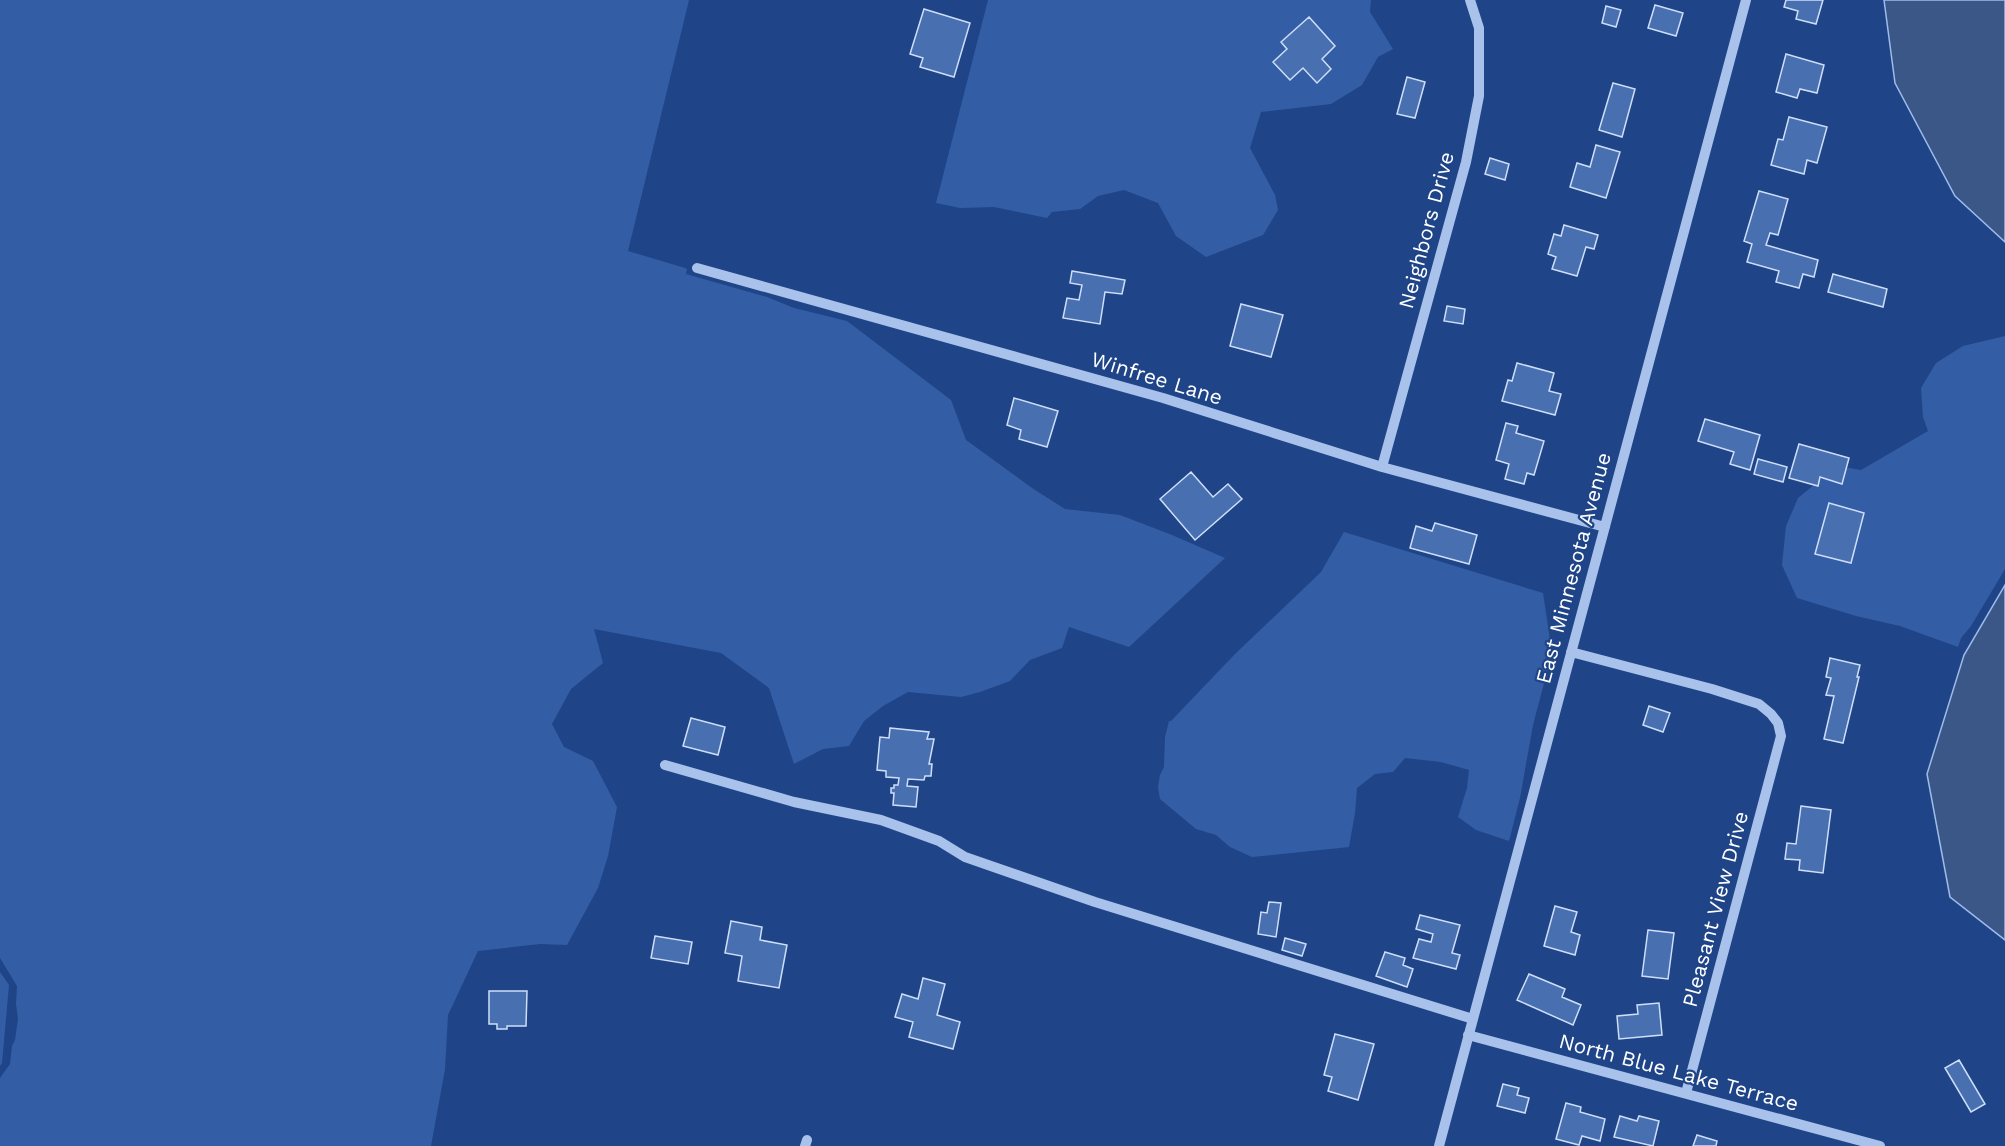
<svg xmlns="http://www.w3.org/2000/svg" width="2005" height="1146" font-family="'Work Sans',sans-serif">
	<style>
		.green { fill: #335ea5 }
		.water { fill: #3b5788; stroke: #9dbcec; stroke-width: 1.5 }
		.building { fill: #486fb0; stroke: #cedef8; stroke-width: 1.5 }
		.lines { fill: none; stroke-linecap: round; stroke-linejoin: round }
		.minor { stroke: #a9c2eb; stroke-width: 10 }
		.labels { text-anchor: middle; dominant-baseline: central; stroke-width: 4.5; stroke-linejoin: round; paint-order: stroke }
		.street-label { font-size: 21px; fill: #fff; stroke: #1f4588 }
	</style>
	<rect width="100%" height="100%" fill="#1f4588"/>
	<path class="green" d="M0 0H689L628 251 685 268 687 269 686 274 767 297 794 308 847 321 951 400 966 440 1032 488 1065 509 1120 515 1172 535 1225 558 1129 647 1069 627 1062 648 1030 660 1010 681 980 692 961 697 908 692 883 706 864 721 849 746 823 749 794 764 769 688 721 653 594 629 603 663 571 689 552 724 564 747 593 761 617 807 608 856 598 888 567 945 540 944 478 951 448 1015 445 1069 431 1146H0V1078L10 1064 12 1046 15 1040 18 1019 16 1004 17 986 0 958Z
		M988 0H1371L1370 12 1393 49 1378 57 1362 85 1331 104 1261 112 1250 148 1275 195 1278 210 1263 235 1206 257 1176 236 1158 203 1124 190 1098 196 1080 209 1052 212 1047 218 994 207 960 208 936 203Z
		M2005 336V569L1971 626 1961 638 1958 647 1900 626 1856 616 1797 598 1782 565 1786 526 1798 498 1837 466 1861 470 1928 431 1923 417 1921 388 1936 363 1963 346Z
		M1344 532 1543 593 1552 653 1533 725 1520 798 1509 841 1476 830 1458 817 1467 788 1469 770 1441 762 1405 758 1393 772 1375 774 1357 788 1355 813 1349 847 1252 857 1230 847 1216 835 1196 829 1160 799 1158 787 1160 775 1164 767 1165 737 1169 721H1171L1235 654 1321 572Z
		M0 972 9 985 2 1063 0 1066Z"/>
	<path class="water" d="M1884 0H2005V242L1955 196 1895 83Z
		M2005 585V940L1950 897 1927 774 1964 655Z"/>
	<path class="building" d="M1786 0H1823L1816 24 1796 19 1798 11 1784 7Z
		M1655 5 1683 13 1676 36 1648 28Z
		M1606 6 1621 10 1616 27 1602 23Z
		M924 9 970 23 954 77 920 67 923 58 910 54Z
		M1309 17 1335 46 1322 59 1331 69 1317 83 1303 68 1290 80 1273 62 1287 49 1281 42Z
		M1786 54 1824 65 1817 93 1800 89 1797 98 1776 92Z
		M1407 77 1425 82 1415 118 1397 114Z
		M1613 83 1635 89 1622 137 1599 130Z
		M1789 117 1827 127 1817 163 1807 160 1804 174 1771 165 1778 139 1783 140Z
		M1596 145 1620 152 1606 198 1570 187 1577 163 1590 167Z
		M1490 158 1509 164 1505 180 1485 174Z
		M1759 191 1788 199 1778 235 1770 233 1766 245 1818 260 1814 277 1803 274 1799 288 1776 282 1779 271 1747 262 1752 244 1744 241Z
		M1564 225 1598 235 1594 249 1586 247 1577 276 1552 269 1556 257 1548 254 1554 234 1561 236Z
		M1072 271 1125 280 1122 294 1105 292 1100 324 1063 318 1067 298 1079 300 1082 285 1070 283Z
		M1833 274 1887 289 1883 307 1828 292Z
		M1241 304 1283 315 1271 357 1230 346Z
		M1447 306 1465 309 1463 324 1444 321Z
		M1517 363 1554 373 1549 391 1561 394 1555 415 1502 401 1508 380 1512 381Z
		M1014 398 1058 411 1047 447 1019 439 1021 430 1007 425Z
		M1705 419 1760 435 1750 470 1730 464 1734 452 1698 441Z
		M1506 423 1518 426 1516 433 1544 441 1534 475 1527 473 1524 484 1505 479 1509 464 1496 460Z
		M1799 444 1849 458 1842 484 1820 477 1818 486 1789 478Z
		M1758 459 1787 467 1783 482 1754 474Z
		M1191 472 1213 497 1228 484 1242 499 1195 540 1160 499Z
		M1829 503 1864 513 1851 563 1815 554Z
		M1435 523 1477 535 1469 564 1410 548 1416 526 1432 531Z
		M1830 658 1860 665 1857 677H1859L1843 743 1824 739 1834 696 1826 695 1831 678 1826 677Z
		M1649 706 1670 713 1663 732 1643 725Z
		M691 718 725 727 718 755 683 746Z
		M890 728 929 732 927 739H934L929 764H932L931 776H925L924 780 908 779 907 786 918 787 916 807 893 805 894 793H891V788H894V785H898L899 778 886 777V771L877 770 880 737 889 738Z
		M1801 806 1831 810 1823 873 1799 870 1800 860 1785 859 1787 843 1796 844Z
		M1269 902 1281 903 1276 937 1258 934 1261 912 1267 913Z
		M1555 906 1577 912 1571 932 1580 935 1575 955 1544 946Z
		M1420 915 1460 925 1452 953 1460 955 1456 969 1413 958 1419 939 1431 942 1433 934 1416 929Z
		M731 921 762 927 760 940 787 945 779 988 738 981 742 956 725 953Z
		M1648 930 1674 933 1668 979 1642 976Z
		M655 936 692 942 688 964 651 958Z
		M1285 938 1306 944 1302 956 1282 950Z
		M1385 952 1405 958 1403 965 1413 969 1407 987 1376 976Z
		M1529 974 1565 989 1562 997 1581 1005 1573 1025 1517 1000Z
		M923 978 945 984 937 1015 960 1022 953 1049 909 1037 913 1022 895 1017 902 994 918 999Z
		M489 991H527L526 1026H507V1029H497V1024H489Z
		M1659 1003 1662 1035 1619 1039 1617 1016 1638 1014 1637 1005Z
		M1335 1034 1374 1044 1358 1100 1328 1091 1332 1077 1324 1075Z
		M1959 1060 1985 1104 1971 1112 1945 1068Z
		M1503 1084 1519 1088 1517 1095 1529 1098 1525 1113 1497 1106Z
		M1566 1103 1581 1107 1580 1112 1605 1119 1600 1141 1582 1136 1579 1145 1556 1139Z
		M1620 1116 1637 1121 1639 1116 1659 1121 1653 1146 1614 1137Z
		M1697 1135 1717 1141 1716 1146H1693Z"/>
	<g class="lines">
		<path class="minor" d="M697 268 1163 398 1382 467 1605 527
			M1382 467 1466 162 1479 96V28L1470 0
			M1571 652 1712 689 1759 704 1771 714 1778 723 1781 736 1686 1093
			M665 765 794 802 881 820 939 841 965 857 1095 902 1473 1019
			M1468 1035 1880 1146
			M805 1146 807 1140
			M1439 1146 1746 0"/>
	</g>
	<g class="labels">
		<g class="street-label">
			<text transform="translate(1426 230) rotate(-75)">Neighbors Drive</text>
			<text transform="translate(1157 378) rotate(17)">Winfree Lane</text>
			<text transform="translate(1573 568) rotate(-75)">East Minnesota Avenue</text>
			<text transform="translate(1715 909) rotate(-75)">Pleasant View Drive</text>
			<text transform="translate(1679 1072) rotate(15)">North Blue Lake Terrace</text>
		</g>
	</g>
</svg>
